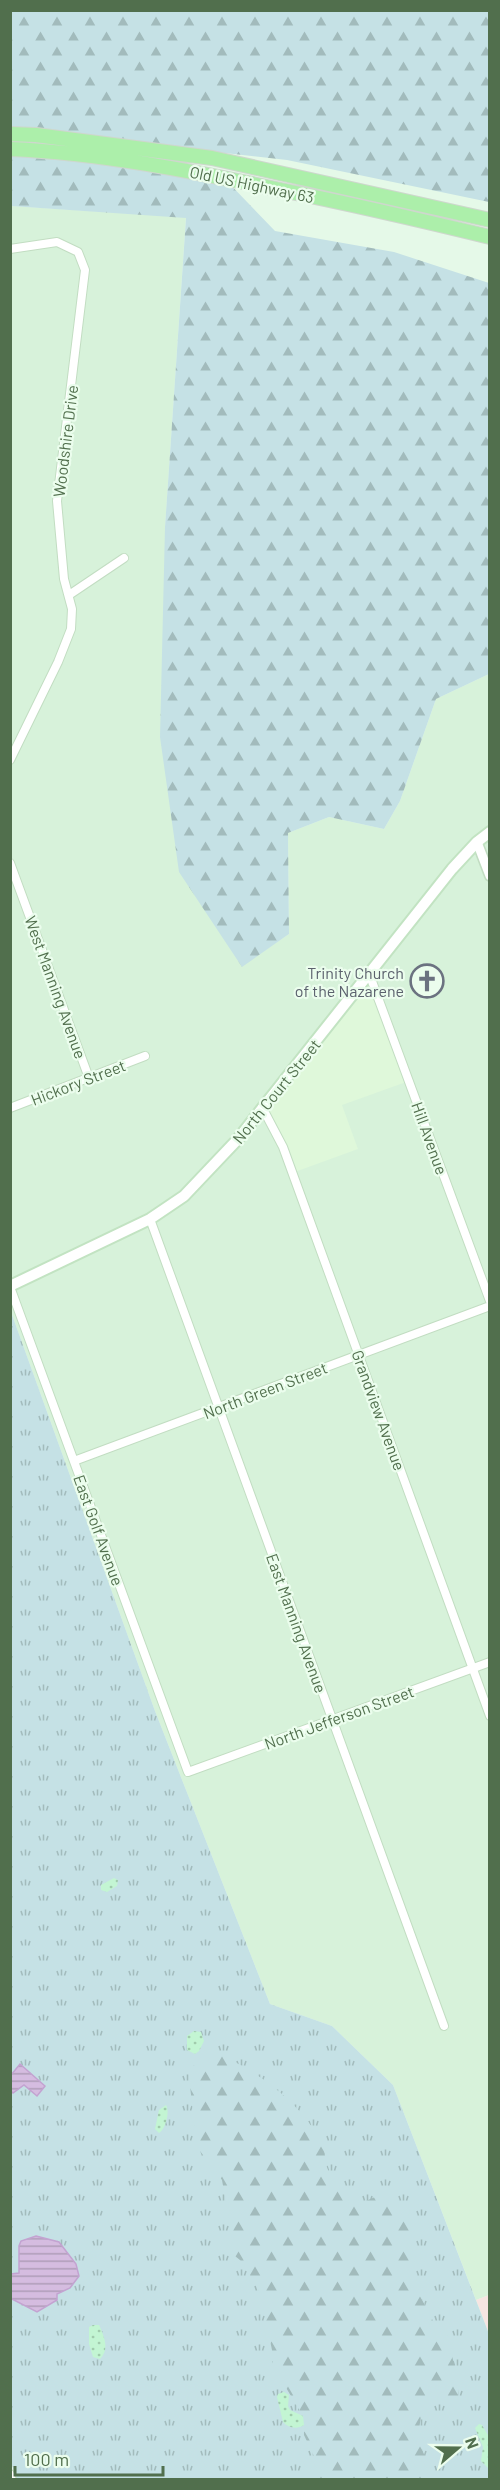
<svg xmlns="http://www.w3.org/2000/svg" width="500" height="2490" font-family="Barlow,sans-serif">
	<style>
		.residential { fill: #d7f2da }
		.commercial { fill: #dff8da }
		.education { fill: #f6e5e2 }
		.grass { fill: url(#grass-tufts) }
		.forest { fill: url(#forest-firs) }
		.sand { fill: url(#sand-dots) }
		.water { fill: url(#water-rules); stroke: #c3a3d1; stroke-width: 1.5 }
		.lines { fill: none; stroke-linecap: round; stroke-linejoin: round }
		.minor-casing { stroke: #c2ddc2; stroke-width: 10 }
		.tertiary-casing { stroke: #c2ddc2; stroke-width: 12 }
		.secondary-casing { stroke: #c2e3c2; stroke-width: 14 }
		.trunk-casing { stroke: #ced7cd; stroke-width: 16 }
		.minor { stroke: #fff; stroke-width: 8 }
		.tertiary { stroke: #fff; stroke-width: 9 }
		.secondary { stroke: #fff; stroke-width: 10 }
		.trunk { stroke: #acefaa; stroke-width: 14 }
		.labels { text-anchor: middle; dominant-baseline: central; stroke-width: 4.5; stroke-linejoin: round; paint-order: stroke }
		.street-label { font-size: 16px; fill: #516f4d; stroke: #ebfded }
		.worship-label { font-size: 16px; fill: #5b616d; stroke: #ebfded; text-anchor: end }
	</style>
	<defs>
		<pattern id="grass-tufts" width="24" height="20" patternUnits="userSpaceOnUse" patternTransform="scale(1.5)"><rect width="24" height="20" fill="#c5e1e5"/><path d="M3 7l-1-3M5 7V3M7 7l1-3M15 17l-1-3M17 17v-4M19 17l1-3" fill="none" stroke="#a2bbbc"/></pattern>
		<pattern id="forest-firs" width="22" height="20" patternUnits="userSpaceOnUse" patternTransform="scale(1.5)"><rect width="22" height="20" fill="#c5e1e5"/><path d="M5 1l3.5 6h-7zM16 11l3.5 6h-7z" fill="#a2bbbc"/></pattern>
		<pattern id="sand-dots" width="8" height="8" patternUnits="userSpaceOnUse" patternTransform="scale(1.5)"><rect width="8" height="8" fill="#c3f5d3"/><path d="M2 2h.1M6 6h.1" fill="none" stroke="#a1cbad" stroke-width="1.8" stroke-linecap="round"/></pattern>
		<pattern id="water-rules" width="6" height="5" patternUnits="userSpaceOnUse" patternTransform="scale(1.5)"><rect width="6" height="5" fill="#d5bce0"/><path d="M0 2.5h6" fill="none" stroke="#af9db8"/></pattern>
	</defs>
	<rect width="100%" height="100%" fill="#e5f9e8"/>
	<path class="residential" d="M11 206 186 217 165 527 242 966 289 934 288 833 329 817 384 829 400 801 436 699 489 674V2295L476 2300 393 2085 332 2026 270 2004 155 1711 11 1312Z"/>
	<path class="commercial" d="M370 976 409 1081 342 1105 358 1149 292 1173 262 1107Z"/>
	<path class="education" d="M489 2295V2334L476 2300Z"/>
	<path class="grass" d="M11 1312 155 1711 270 2004 332 2026 393 2085 489 2334 490 2479 17 2480 11 2462Z"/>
	<path class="forest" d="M11 11H489V202L287 160 11 129Z
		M11 149 223 177 275 231 394 252 489 283V674L436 699 400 801 384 829 329 817 288 833 289 934 242 967 179 872 160 737 165 527 186 218 11 206Z
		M215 2052C258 2072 299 2100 322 2143 326 2151 324 2161 328 2170 332 2179 351 2195 359 2204L375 2197 388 2200 398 2204 407 2215 412 2233 410 2263 417 2289 433 2321 448 2336 459 2389 456 2401 439 2399 429 2403 421 2416 418 2436 432 2479 319 2478V2467L304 2435 303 2416 273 2366 272 2350 262 2301 257 2286 240 2260 231 2253 229 2219 222 2180 197 2147 189 2077 194 2065 203 2056Z"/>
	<path class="sand" d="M114 1878 118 1880 117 1886 107 1892 101 1890V1885Z
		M194 2031 201 2032 204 2041 199 2051 195 2054 187 2050V2036Z
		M166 2105C170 2111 166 2129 159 2133L155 2129 159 2110Z
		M93 2325H99C104 2336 110 2349 100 2359L93 2357 89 2344V2327Z
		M284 2392 289 2395 288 2406 290 2410 303 2416 304 2425C298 2429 289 2429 283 2422L277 2397 278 2394Z
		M479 2424 482 2425 489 2437V2469L481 2461 483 2447 475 2428Z"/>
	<path class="water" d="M20 2064 45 2086 37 2096 24 2085 13 2093 11 2091V2075Z
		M36 2236 59 2242 76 2264 79 2276 70 2288 57 2294V2300L37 2312 10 2298 11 2274 19 2273V2246L21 2241Z"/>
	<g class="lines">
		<defs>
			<path id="minor" d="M10 249 57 242 78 252 85 270 57 501 64 579 72 609 71 629 58 662 10 760
				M69 595 124 558
				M10 863 89 1078
				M370 976 490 1301
				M262 1107 283 1147 490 1716
				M10 1108 145 1056
				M150 1219 444 2026
				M10 1287 188 1772 490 1662
				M74 1461 490 1306
				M10 2474 12 2480"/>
			<path id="tertiary" d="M477 842 490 876"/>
			<path id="secondary" d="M10 1286 150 1219 184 1196 238 1139 452 869 477 842 490 832"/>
			<path id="trunk" d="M10 134 36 135 212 158 490 220
				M10 149C101 153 192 171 281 190 351 204 420 220 490 237"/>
		</defs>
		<use href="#minor" class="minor-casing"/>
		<use href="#tertiary" class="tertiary-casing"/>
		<use href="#secondary" class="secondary-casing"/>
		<use href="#trunk" class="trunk-casing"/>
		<use href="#minor" class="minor"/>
		<use href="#tertiary" class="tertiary"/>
		<use href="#secondary" class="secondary"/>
		<use href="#trunk" class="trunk"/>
	</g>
	<defs>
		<symbol id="church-ring" viewBox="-11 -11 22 22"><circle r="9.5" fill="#ebfded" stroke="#6b7280" stroke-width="1.5"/><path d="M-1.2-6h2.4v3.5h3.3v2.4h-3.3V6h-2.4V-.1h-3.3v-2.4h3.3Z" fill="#6b7280"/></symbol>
	</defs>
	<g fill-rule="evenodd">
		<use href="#church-ring" x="408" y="962" width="38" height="38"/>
	</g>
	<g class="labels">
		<g class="street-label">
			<text transform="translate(252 184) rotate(12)">Old US Highway 63</text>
			<text transform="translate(65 441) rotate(-83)">Woodshire Drive</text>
			<text transform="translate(56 987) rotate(70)">West Manning Avenue</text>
			<text transform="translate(78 1082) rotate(-21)">Hickory Street</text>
			<text transform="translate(276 1091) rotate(-51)">North Court Street</text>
			<text transform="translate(430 1138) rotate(70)">Hill Avenue</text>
			<text transform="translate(265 1390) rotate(-21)">North Green Street</text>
			<text transform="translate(379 1410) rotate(70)">Grandview Avenue</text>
			<text transform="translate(99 1530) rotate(70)">East Golf Avenue</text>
			<text transform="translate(297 1623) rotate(70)">East Manning Avenue</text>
			<text transform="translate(339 1717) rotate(-20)">North Jefferson Street</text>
		</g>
		<g class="worship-label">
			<text x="404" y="972">Trinity Church<tspan x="404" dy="18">of the Nazarene</tspan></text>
		</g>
	</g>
	<rect width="500" height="2490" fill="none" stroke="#516f4d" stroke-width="24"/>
	<g transform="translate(458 2448) rotate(70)" stroke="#ebfded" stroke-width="4.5" paint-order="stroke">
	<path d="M0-4.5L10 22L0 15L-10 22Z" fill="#516f4d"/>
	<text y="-9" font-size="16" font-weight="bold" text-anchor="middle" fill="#516f4d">N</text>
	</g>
	<path d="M15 2466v9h148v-9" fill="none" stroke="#516f4d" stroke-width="3"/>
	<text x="24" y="2466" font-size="18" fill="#516f4d" stroke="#ebfded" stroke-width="4.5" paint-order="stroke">100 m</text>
</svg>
